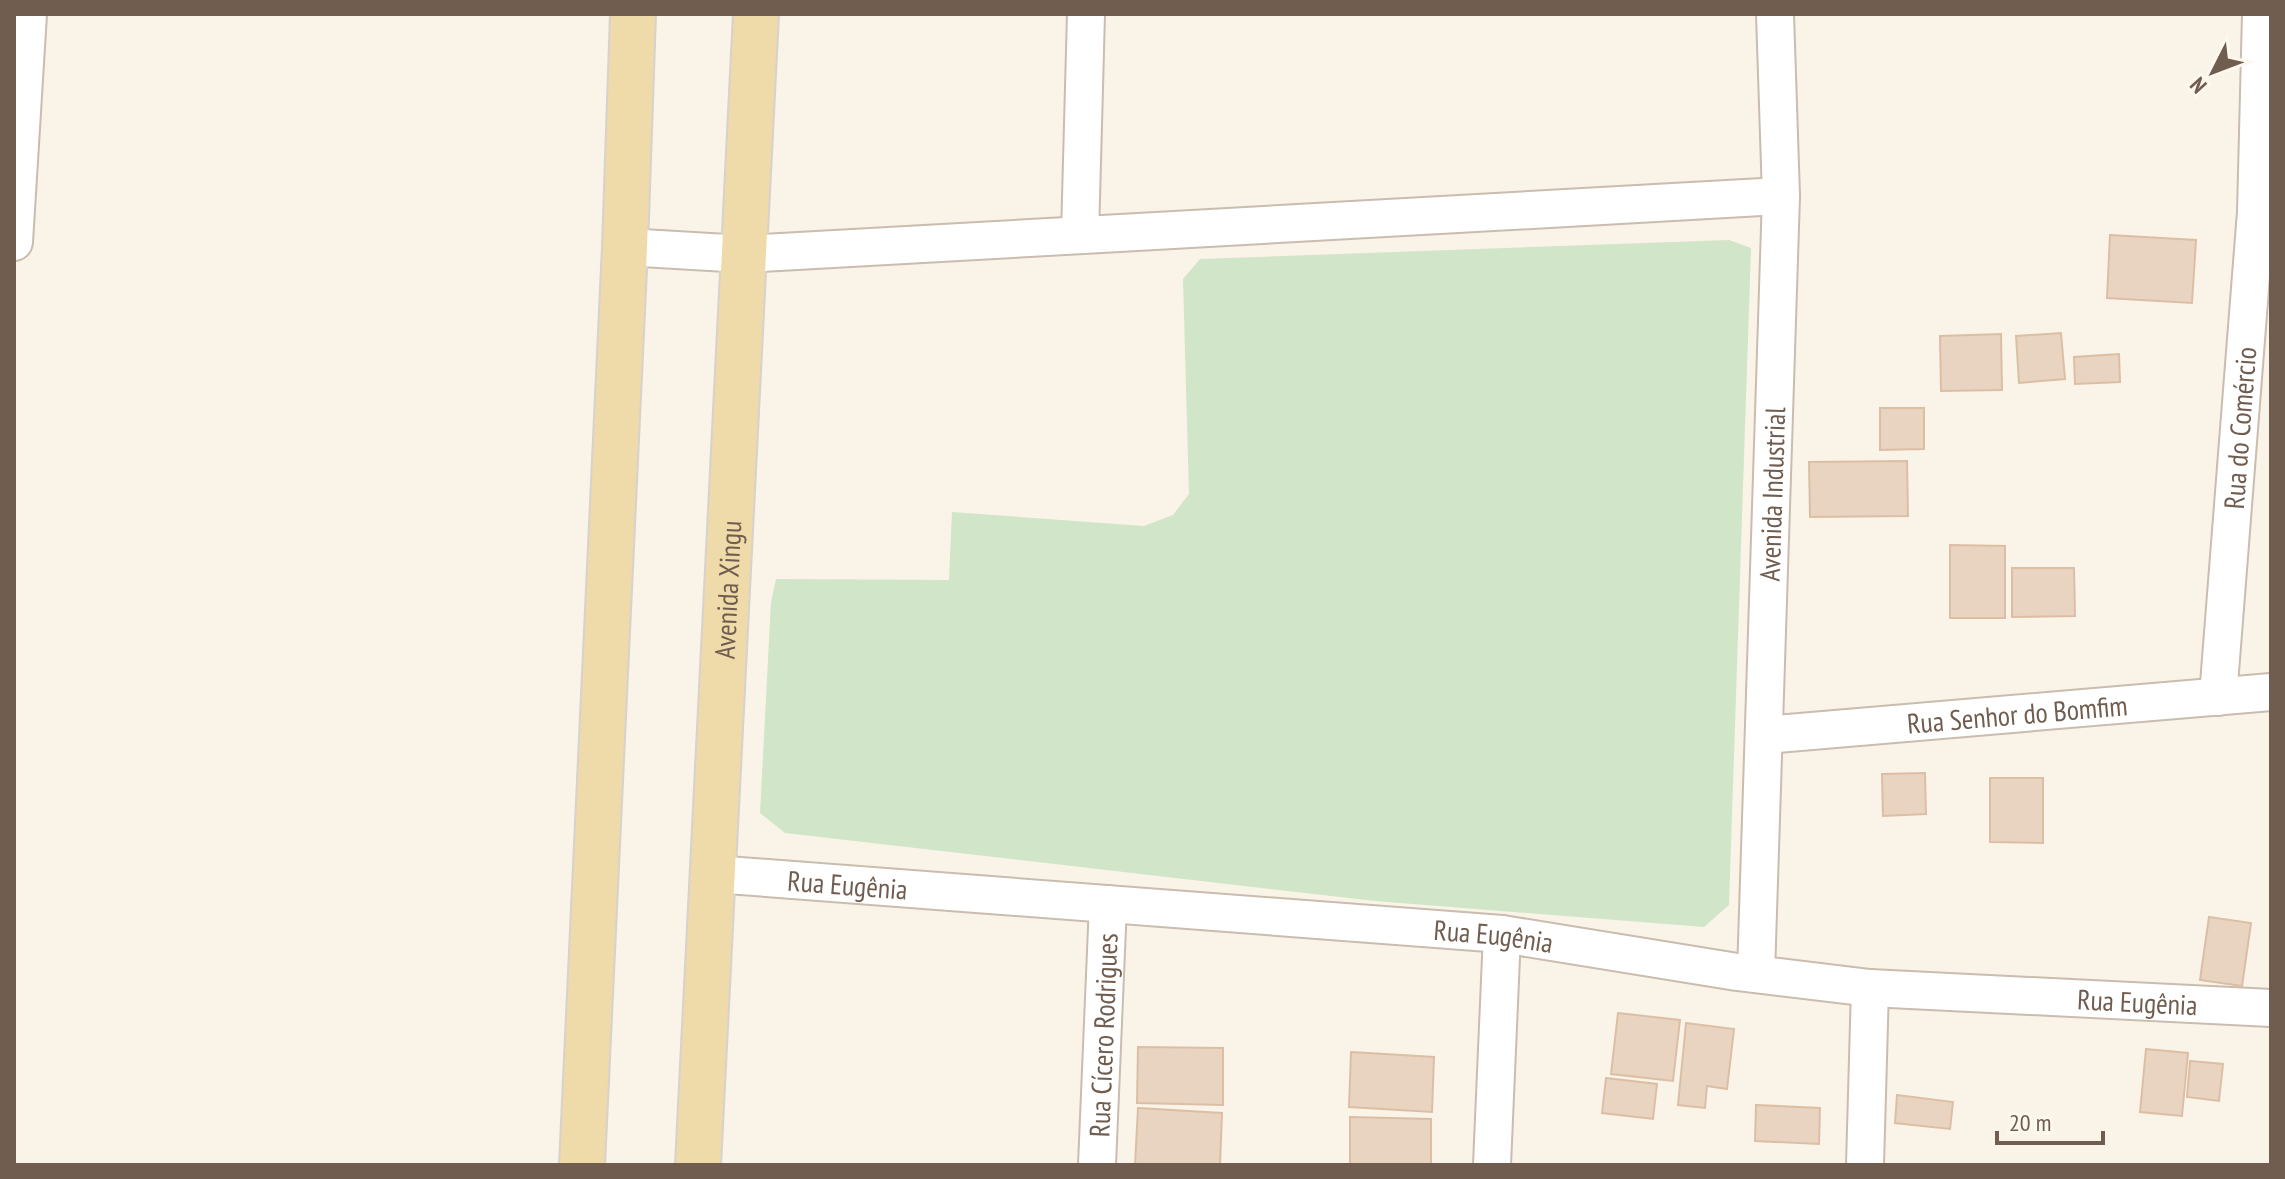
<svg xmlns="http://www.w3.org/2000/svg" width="2285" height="1179" font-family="'PT Sans Narrow',sans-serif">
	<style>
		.green { fill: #d1e5c8 }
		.building { fill: #e9d4c1; stroke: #dcbea5; stroke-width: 2 }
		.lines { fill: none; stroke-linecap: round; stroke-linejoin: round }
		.minor-casing { stroke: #cabcaf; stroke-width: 40 }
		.major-casing { stroke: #d7d2ce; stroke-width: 48 }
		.minor { stroke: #fff; stroke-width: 36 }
		.major { stroke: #efdaa9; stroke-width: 44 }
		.labels { text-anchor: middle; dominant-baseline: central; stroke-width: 7; stroke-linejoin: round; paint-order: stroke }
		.street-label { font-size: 28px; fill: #705d4f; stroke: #fdf8ed }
	</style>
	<rect width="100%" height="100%" fill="#f9f4e7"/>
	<path class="green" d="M1729 240 1751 248 1729 905 1704 927 1375 901 785 833 760 813 771 602 776 579 949 580 952 512 1144 526 1173 515 1189 494 1183 279 1200 259Z"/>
	<path class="building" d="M2110 235 2196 240 2192 303 2107 298Z
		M2061 333 2065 379 2019 383 2016 336Z
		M2001 334 2002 390 1941 391 1940 336Z
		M2119 354 2120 382 2075 384 2074 357Z
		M1880 408H1924V449L1880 450Z
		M1907 461 1908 516 1810 517 1809 462Z
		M1950 545 2005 546V618H1950Z
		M2012 568H2074L2075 616 2012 617Z
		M1925 773 1926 814 1883 816 1882 774Z
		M1990 778H2043V843L1990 842Z
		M2209 917 2251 923 2242 986 2200 980Z
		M1618 1013 1680 1020 1673 1081 1611 1074Z
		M1686 1023 1734 1029 1727 1089 1707 1086 1705 1108 1678 1105Z
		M1138 1047 1223 1048V1105L1137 1103Z
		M2146 1049 2188 1053 2182 1116 2140 1112Z
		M1351 1052 1434 1057 1432 1112 1349 1107Z
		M2190 1061 2223 1064 2219 1101 2187 1097Z
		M1606 1078 1657 1084 1653 1119 1602 1113Z
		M1897 1095 1953 1102 1950 1129 1895 1123Z
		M1756 1105 1820 1108 1819 1144 1755 1141Z
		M1138 1108 1222 1113 1220 1165H1135Z
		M1350 1117 1431 1119V1165H1350Z"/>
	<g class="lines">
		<defs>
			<g id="minor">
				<path d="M1080 235 1086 14"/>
				<path d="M14 242 28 14"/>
				<path d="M625 247 744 254 1781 196"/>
				<path id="s1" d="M2218 697 2256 212 2261 14"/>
				<path id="s2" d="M1764 735 2271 692"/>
				<path id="s3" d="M714 874 1502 934 1737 972 1870 988 2271 1008"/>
				<path id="s4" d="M1756 974 1781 196 1775 14"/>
				<path id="s5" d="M1097 1165 1108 904"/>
				<path d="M1492 1165 1502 934"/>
				<path d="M1865 1165 1870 988"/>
			</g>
			<g id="major">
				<path d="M582 1165 625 247 633 14"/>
				<path id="s6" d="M698 1165 756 14"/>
			</g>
		</defs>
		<use href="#minor" class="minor-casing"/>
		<use href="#major" class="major-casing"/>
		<use href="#minor" class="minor"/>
		<use href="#major" class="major"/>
	</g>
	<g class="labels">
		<g class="street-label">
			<text stroke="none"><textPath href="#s1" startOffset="270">Rua do Comércio</textPath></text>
			<text stroke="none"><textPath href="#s4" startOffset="480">Avenida Industrial</textPath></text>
			<text stroke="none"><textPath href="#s6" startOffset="576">Avenida Xingu</textPath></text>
			<text stroke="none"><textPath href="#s2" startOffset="254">Rua Senhor do Bomfim</textPath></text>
			<text stroke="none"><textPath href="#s3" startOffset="134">Rua Eugênia</textPath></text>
			<text stroke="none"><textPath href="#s3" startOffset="782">Rua Eugênia</textPath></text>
			<text stroke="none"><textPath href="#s3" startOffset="1430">Rua Eugênia</textPath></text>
			<text stroke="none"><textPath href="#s5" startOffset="130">Rua Cícero Rodrigues</textPath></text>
		</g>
	</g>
	<rect width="2285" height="1179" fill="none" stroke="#705d4f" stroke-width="32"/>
	<g transform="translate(2213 72) rotate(228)" stroke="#fdf8ed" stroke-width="6" paint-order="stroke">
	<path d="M0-6L14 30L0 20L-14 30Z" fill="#705d4f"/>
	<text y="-12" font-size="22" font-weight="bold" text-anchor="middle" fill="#705d4f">N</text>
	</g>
	<path d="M1997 1131v12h106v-12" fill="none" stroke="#705d4f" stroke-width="4"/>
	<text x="2009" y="1131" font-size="24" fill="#705d4f" stroke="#fdf8ed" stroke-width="6" paint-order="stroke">20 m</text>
</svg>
